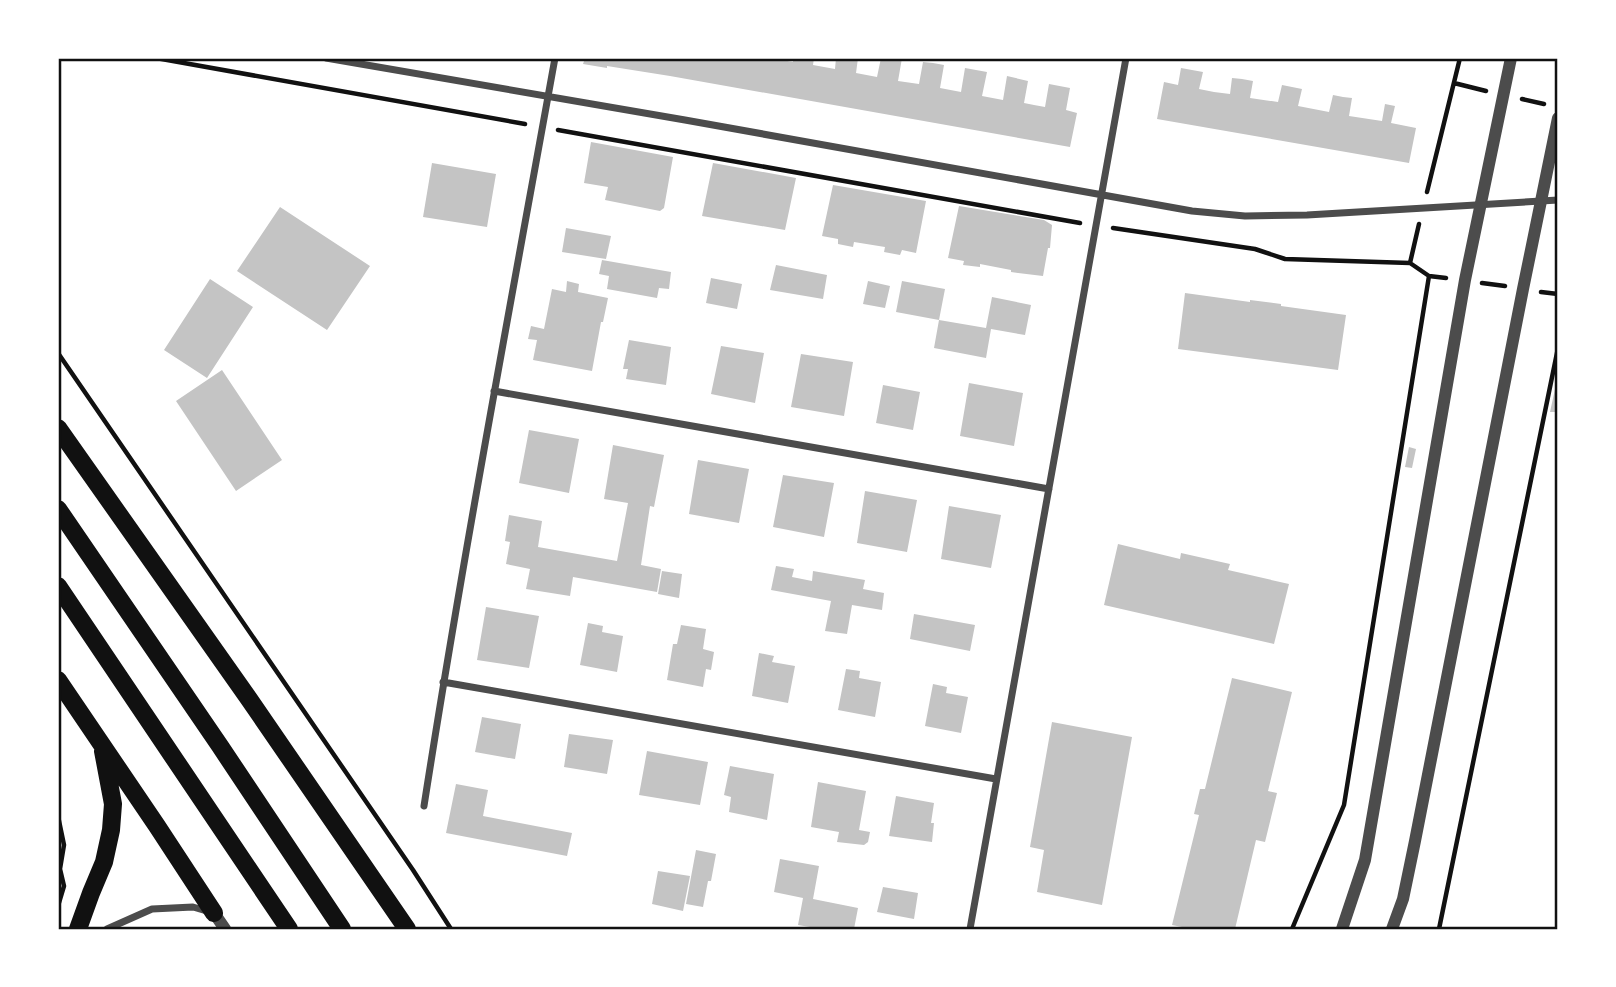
<svg xmlns="http://www.w3.org/2000/svg" width="1616" height="987" font-family="'PT Serif',serif">
	<style>
		.building { fill: #c4c4c4 }
		.lines { fill: none; stroke-linecap: round; stroke-linejoin: round }
		.path { stroke: #111; stroke-width: 4.5 }
		.minor { stroke: #4c4c4c; stroke-width: 7 }
		.tertiary { stroke: #4c4c4c; stroke-width: 12 }
		.primary { stroke: #111; stroke-width: 18 }
		.neatline { fill: none; stroke: #111; stroke-width: 2.5 }
	</style>
	<rect width="100%" height="100%" fill="#fff"/>
	<path class="building" d="M585 58H770L793 62V58H814L813 65 835 69 836 58H858L856 73 877 77 881 58H902L898 81 919 84 923 62 933 63 944 65 940 88 961 92 965 68 987 72 982 96 1003 100 1007 76 1028 81 1024 103 1034 105 1045 107 1049 84 1070 88 1066 110 1077 113 1070 147 670 76 607 66V68L583 64Z
		M1181 68 1203 72 1199 89 1214 92 1230 94 1232 78 1242 79 1253 81 1250 98 1278 102 1282 85 1302 89 1298 106 1329 112 1333 95 1343 97 1352 98 1349 116 1382 121 1385 104 1395 106 1391 123 1416 128 1409 163 1157 119 1164 82 1178 85Z
		M591 142 673 157 664 208 660 211 605 200 608 187 584 183Z
		M432 163 496 174 487 227 423 217Z
		M713 163 796 178 785 230 702 216Z
		M833 185 926 201 916 253 902 250 900 255 884 252 885 247 854 242 853 247 838 244V239L822 236Z
		M959 206 1044 220 1052 225 1050 248H1048L1043 276 1011 272V270L980 264V267L963 265 964 261 948 258Z
		M280 207 370 266 327 330 237 271Z
		M566 228 611 236 606 259 562 252Z
		M602 260 671 272 669 289 659 288 657 298 607 289 609 276 599 274Z
		M776 265 827 275 823 299 770 290Z
		M711 278 742 284 737 309 706 303Z
		M210 279 253 307 207 378 164 350Z
		M567 281 579 284 578 292 608 298 603 322H601L592 371 533 360 537 340 528 339 531 326 544 329 552 289 566 292Z
		M868 281 890 286 885 308 863 304Z
		M902 281 945 289 939 320 896 312Z
		M1185 293 1250 302V300L1281 304V306L1346 315 1338 370 1178 349Z
		M992 297 1031 305 1025 335 991 329 986 358 934 348 939 320 986 328Z
		M629 340 671 347 666 385 626 379 628 369H623Z
		M721 346 764 353 755 403 711 394Z
		M801 354 853 362 844 416 791 407Z
		M222 370 282 460 236 491 176 401Z
		M1557 380H1558V412H1550Z
		M969 383 1023 393 1014 446 960 436Z
		M883 385 920 392 913 430 876 423Z
		M529 430 579 439 569 493 519 483Z
		M613 445 664 455 654 507 650 506 641 565 661 569 657 592 573 577 570 596 526 589 530 569 506 564 510 542 505 541 509 515 542 521 538 547 617 561 628 503 604 499Z
		M1409 447 1416 449 1412 468 1405 467Z
		M698 460 749 469 739 523 689 514Z
		M783 475 834 483 824 537 773 527Z
		M865 491 917 500 907 552 857 543Z
		M949 506 1001 515 991 568 941 559Z
		M1118 544 1180 559 1181 553 1230 564 1228 570 1289 584 1274 644 1104 605Z
		M776 566 794 569 792 577 812 581 813 571 865 580 863 589 884 593 882 610 852 605 847 634 825 631 831 601 771 590Z
		M662 571 682 574 679 598 658 594Z
		M486 607 539 616 529 668 477 660Z
		M914 614 975 625 970 651 910 639Z
		M588 623 603 626 602 632 623 636 617 672 580 665Z
		M681 625 706 629 703 649 714 652 711 670 706 669 703 687 667 680 673 644H677Z
		M759 653 774 656 772 662 795 666 788 703 752 696Z
		M846 669 860 671 859 678 881 682 875 717 838 710Z
		M1232 678 1292 692 1268 791 1277 793 1265 842 1256 840 1235 929H1192L1172 925 1199 815 1194 814 1200 789H1205Z
		M933 684 947 687 946 693 968 697 961 733 925 726Z
		M482 717 521 724 515 759 475 752Z
		M1052 722 1132 737 1102 905 1037 892 1044 850 1030 847Z
		M569 734 613 740 607 774 564 767Z
		M647 751 708 762 700 805 639 795Z
		M730 766 774 774 767 820 729 812 731 797 724 795Z
		M818 782 866 791 859 830 870 832 868 842 864 845 837 842 839 832 811 827Z
		M456 784 488 790 483 816 572 833 567 856 446 833Z
		M896 796 934 803 931 823H934L932 842 889 836Z
		M696 850 716 854 711 881H708L703 907 686 904Z
		M780 859 819 866 813 899 858 908 854 929H822L798 925 803 898 774 892Z
		M658 871 690 876 683 911 652 904Z
		M883 887 918 893 914 919 877 912Z"/>
	<g class="lines">
		<path class="path" d="M156 58 525 124
			M1454 83 1486 91
			M1522 99 1544 104
			M558 130 1080 223
			M1427 192 1460 58
			M1113 228 1255 249 1285 259 1410 263
			M1429 276 1446 278
			M1482 283 1505 286
			M1541 292 1558 294
			M58 353 413 870 451 929
			M58 816 64 845 60 869 64 886 58 906
			M1292 929 1344 805 1429 276 1410 263 1419 224
			M1439 929 1558 348"/>
		<path class="minor" d="M326 58 685 120 1192 211 1245 216 1307 215 1558 200
			M494 391 1049 489
			M443 682 996 779
			M424 806C463 556 510 307 555 58
			M107 929 152 909 193 907 210 912
			M970 929 1126 58"/>
		<path class="tertiary" d="M214 913 225 929
			M1342 929 1365 860 1465 280 1511 58
			M1392 929 1403 899 1415 841 1523 289 1558 118"/>
		<path class="primary" d="M58 428 249 699 407 929
			M58 509 220 746 342 929
			M58 586 289 929
			M58 680 157 826 214 913
			M78 929 91 893 104 862 111 830 113 804 103 751"/>
	</g>
	<rect width="1616" height="987" fill="none" stroke="#ffffff" stroke-width="119"/>
	<rect x="60" y="60" width="1496" height="868" class="neatline"/>
</svg>
